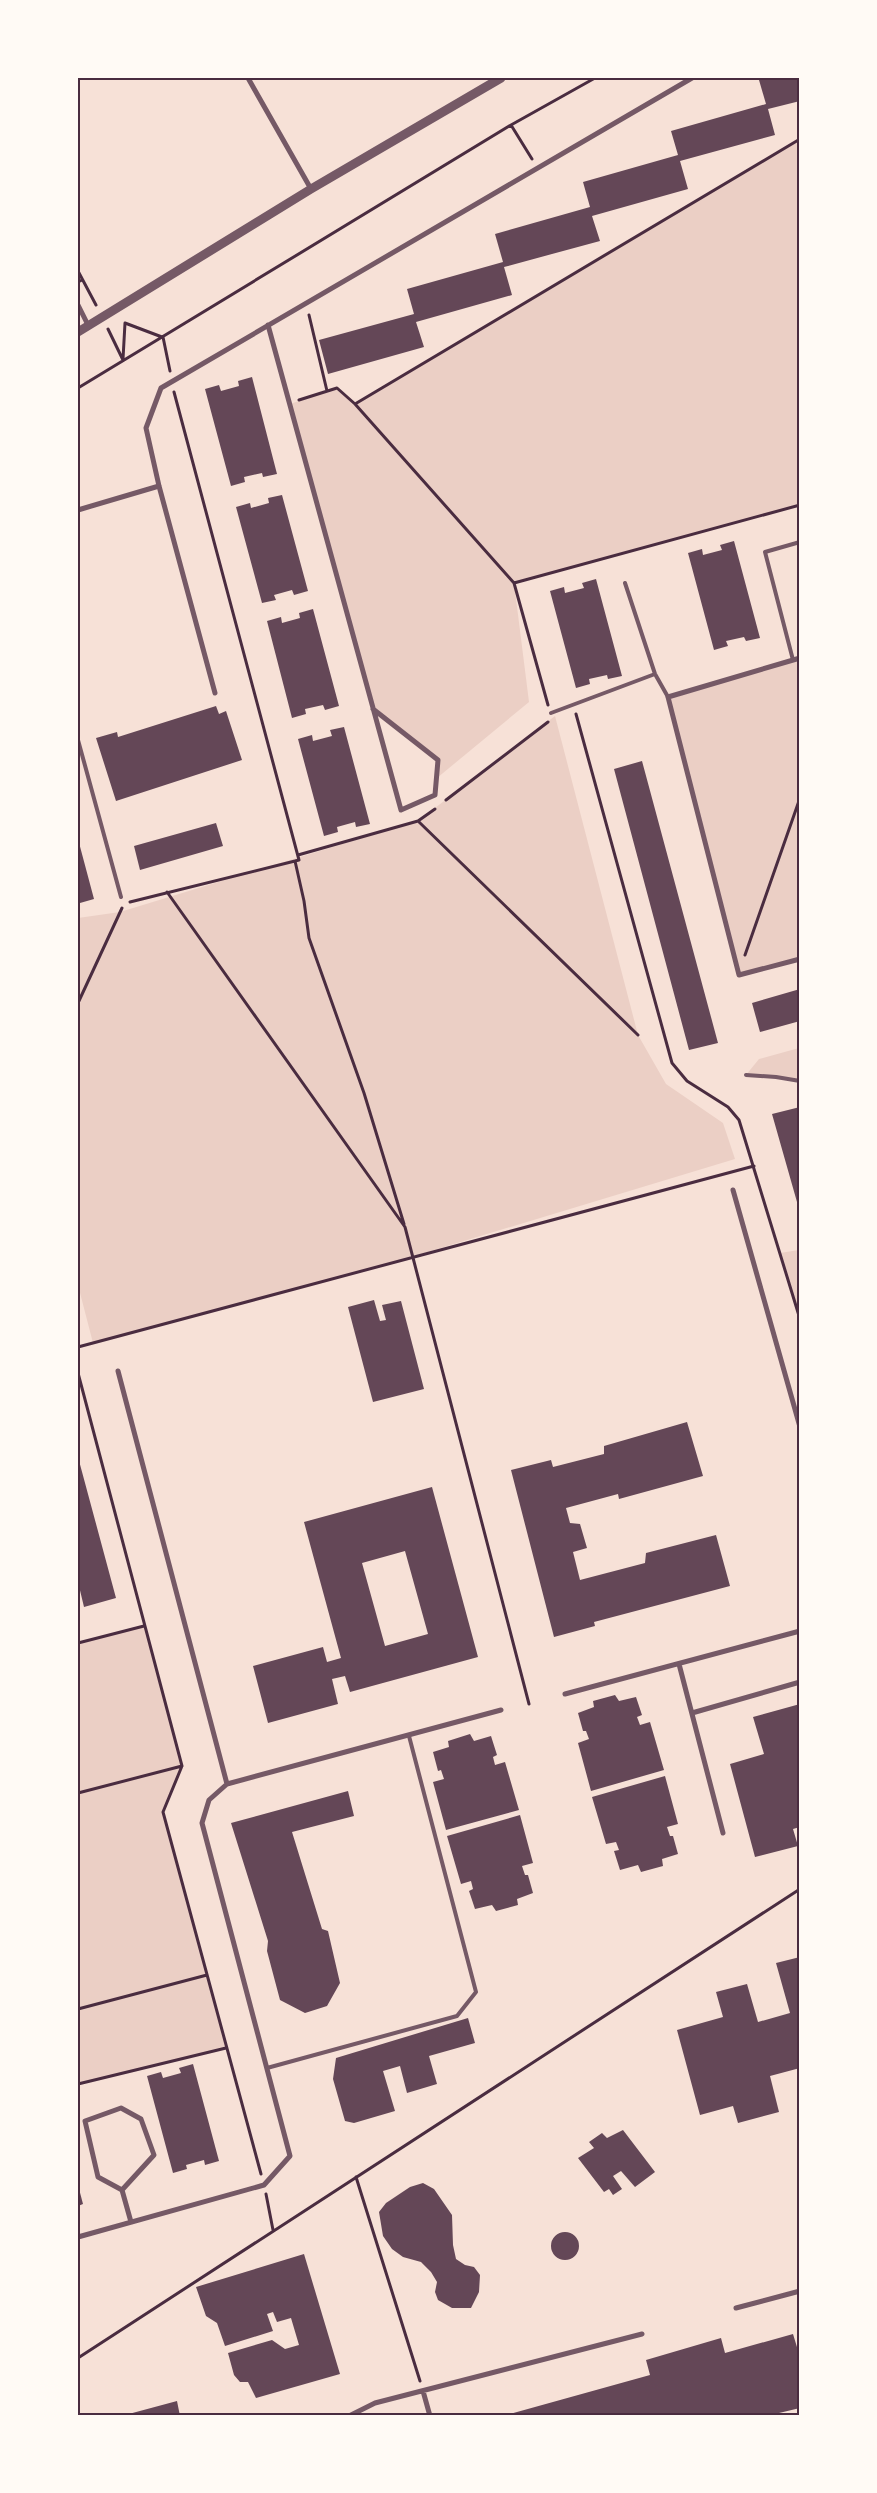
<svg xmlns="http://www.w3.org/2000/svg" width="877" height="2493" font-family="Poppins,sans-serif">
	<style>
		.green { fill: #ebcfc5 }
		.building { fill: #644757; fill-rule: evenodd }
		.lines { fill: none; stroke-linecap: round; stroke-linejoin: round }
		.path { stroke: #4a2c40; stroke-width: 3 }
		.service { stroke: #755966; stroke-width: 4 }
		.minor { stroke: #755966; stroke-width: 5 }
		.tertiary { stroke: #755966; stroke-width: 9 }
		.neatline { fill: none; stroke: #4a2c40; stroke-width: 2 }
	</style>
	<rect width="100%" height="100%" fill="#f7e1d7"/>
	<path class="green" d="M799 139V505L514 583 529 702 437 778 438 760 373 709 290 404 337 388 356 404Z
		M799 660V959L739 975 668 697Z
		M555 716 638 1035 666 1084 723 1123 735 1159 411 1257 93 1343 78 1285V918L120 912 418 821Z
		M799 1048V1081L746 1075 759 1059Z
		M799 1250V1319L780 1253Z
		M144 1626 182 1766 163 1813 226 2048 78 2084V1643Z"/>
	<path class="building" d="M767 78H800V101L768 109 775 135 680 161 688 189 592 216 600 241 504 267 512 295 416 322 424 347 328 374 319 340 414 314 407 289 503 262 495 234 590 207 583 182 678 155 671 131 766 104 759 80Z
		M252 377 277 474 263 477 262 473 244 477 245 482 231 486 205 389 219 385 221 391 239 386 238 381Z
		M282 495 308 591 294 595 292 590 274 595 276 600 262 603 236 507 250 503 251 508 269 503 268 498Z
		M734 541 760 638 746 641 744 637 726 641 728 646 714 650 688 553 702 549 703 555 722 550 720 545Z
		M596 579 622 676 608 679 607 675 589 679 590 684 576 688 550 591 564 587 565 593 584 588 582 583Z
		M313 609 339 706 325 710 323 705 305 709 306 714 292 718 267 621 281 617 282 623 300 618 299 613Z
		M216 706 219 714 226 711 242 760 116 801 96 738 117 732 118 737Z
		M344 727 370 824 356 827 355 822 337 827 338 832 324 836 298 739 312 735 313 741 332 736 330 730Z
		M642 761 718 1043 689 1050 614 769Z
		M216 823 223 846 140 870 134 846Z
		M78 839 94 899 80 903 78 899Z
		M800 989V1021L760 1032 752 1003Z
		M800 1107V1202H797L772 1114Z
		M374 1300 380 1321 386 1320 382 1305 401 1301 424 1389 373 1402 348 1307Z
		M687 1422 703 1476 619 1499 618 1494 566 1508 570 1523 580 1524 587 1548 573 1552 580 1580 645 1563 646 1553 716 1535 730 1586 594 1622 595 1626 554 1637 511 1470 551 1460 553 1467 604 1454V1446Z
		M78 1457 116 1598 84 1607 78 1582Z
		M432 1487 478 1657 350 1692 345 1676 332 1679 338 1704 268 1723 253 1666 323 1647 327 1662 341 1658 304 1522ZM405 1551 428 1634 385 1646 362 1563Z
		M615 1695 619 1701 636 1697 642 1715 637 1717 640 1725 650 1722 664 1770 591 1791 578 1743 589 1739 586 1731H583L578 1713 594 1707 593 1701Z
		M800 1704V1827L793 1829 798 1846 755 1857 730 1764 764 1754 753 1717Z
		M470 1734 474 1741 491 1736 497 1755 493 1757 495 1765 505 1762 519 1810 446 1830 433 1782 444 1779 441 1770 438 1771 433 1752 449 1747 448 1741Z
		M665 1776 678 1824 667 1827 670 1836H673L678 1854 662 1859 663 1866 641 1872 638 1865 620 1870 614 1851 619 1850 616 1842 606 1844 592 1797Z
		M348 1791 354 1816 292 1832 322 1929 328 1931 340 1983 327 2006 305 2013 280 2000 267 1951 268 1941 231 1823Z
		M520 1815 533 1863 522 1866 525 1875H528L533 1893 517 1899 518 1905 496 1911 492 1905 475 1909 469 1891 473 1889 471 1881 461 1884 447 1836Z
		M800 1957V2068L770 2076 779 2112 738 2123 733 2106 700 2115 677 2030 723 2017 716 1992 747 1984 758 2022 790 2013 776 1963Z
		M468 2018 475 2043 429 2056 437 2084 407 2093 400 2066 383 2071 395 2111 354 2123 345 2121 333 2079 336 2058Z
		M193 2064 219 2161 205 2165 204 2160 186 2165 187 2169 173 2173 147 2076 161 2072 163 2078 181 2073 179 2068Z
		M623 2130 655 2172 635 2187 621 2171 613 2176 622 2189 613 2195 609 2189 604 2192 578 2158 594 2148 589 2142 602 2133 607 2138Z
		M423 2183 434 2189 452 2215 453 2245 456 2259 465 2265 474 2267 480 2275 479 2292 471 2308H452L438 2300 435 2292 437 2282 431 2272 421 2262 403 2257 392 2249 383 2236 379 2212 386 2203 410 2187Z
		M78 2185 83 2204 78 2206Z
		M551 2246a14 14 0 1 1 28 0a14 14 0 1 1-28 0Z
		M304 2254 340 2374 256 2398 248 2382H240L234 2375 228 2353 272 2340 285 2349 299 2345 291 2318 277 2322 273 2312 267 2314 273 2331 225 2346 217 2323 206 2316 196 2287Z
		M793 2334 800 2357V2408L779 2413 780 2416H503L650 2375 646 2360 721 2338 725 2353Z
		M177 2401 180 2416H125V2415Z"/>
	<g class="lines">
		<path class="path" d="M511 125 532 159
			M78 271 96 305
			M78 282 82 280
			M309 315 327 391
			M108 329 123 360
			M163 337 170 371
			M123 359 125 323 162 337
			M78 388 511 125 595 78
			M299 400 337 388 355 404 514 583 800 505
			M355 404 800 139
			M514 583 548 705
			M576 714 672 1063 687 1081 728 1107 739 1120 800 1319
			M446 800 548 722
			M418 821 638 1035
			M298 855 418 821 435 809
			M295 861 304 901 309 938 364 1093 404 1224
			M167 892 405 1227 529 1704
			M130 902 299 860 174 392
			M745 955 800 798
			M78 1003 122 908
			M78 1347 754 1166
			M78 1373 182 1766 163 1812 261 2174
			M78 1643 144 1626
			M78 1793 182 1766
			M78 2009 207 1975
			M78 2084 226 2048
			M356 2177 420 2381
			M266 2194 273 2230
			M78 2358 800 1889"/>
		<path class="service" d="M625 583 655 674 668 697
			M793 660 765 552 800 542
			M551 713 655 674
			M78 740 121 897
			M746 1075 776 1077 800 1081
			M267 2068 457 2016 476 1992 409 1736"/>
		<path class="minor" d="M248 78 311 189
			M78 305 88 325
			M268 325C313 487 357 649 401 810L435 795 438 760 373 709
			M78 510 159 486
			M800 658 668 697 739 975 800 959
			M215 693 159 486 146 428 161 388 692 78
			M733 1190 800 1427
			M118 1371 227 1784
			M679 1664 723 1833
			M565 1694 800 1631
			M692 1713 800 1682
			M122 2190 98 2177 85 2121 121 2108 141 2119 154 2155 122 2190 131 2222
			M78 2237 264 2185 290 2156 202 1823 209 1800 227 1784 501 1710
			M736 2308 800 2291
			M423 2391 430 2416
			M349 2416 375 2403 642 2334"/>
		<path class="tertiary" d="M78 332 311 189 501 78"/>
	</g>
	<rect width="877" height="2493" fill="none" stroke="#fffaf5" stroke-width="158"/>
	<rect x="79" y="79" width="719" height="2335" class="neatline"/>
</svg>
